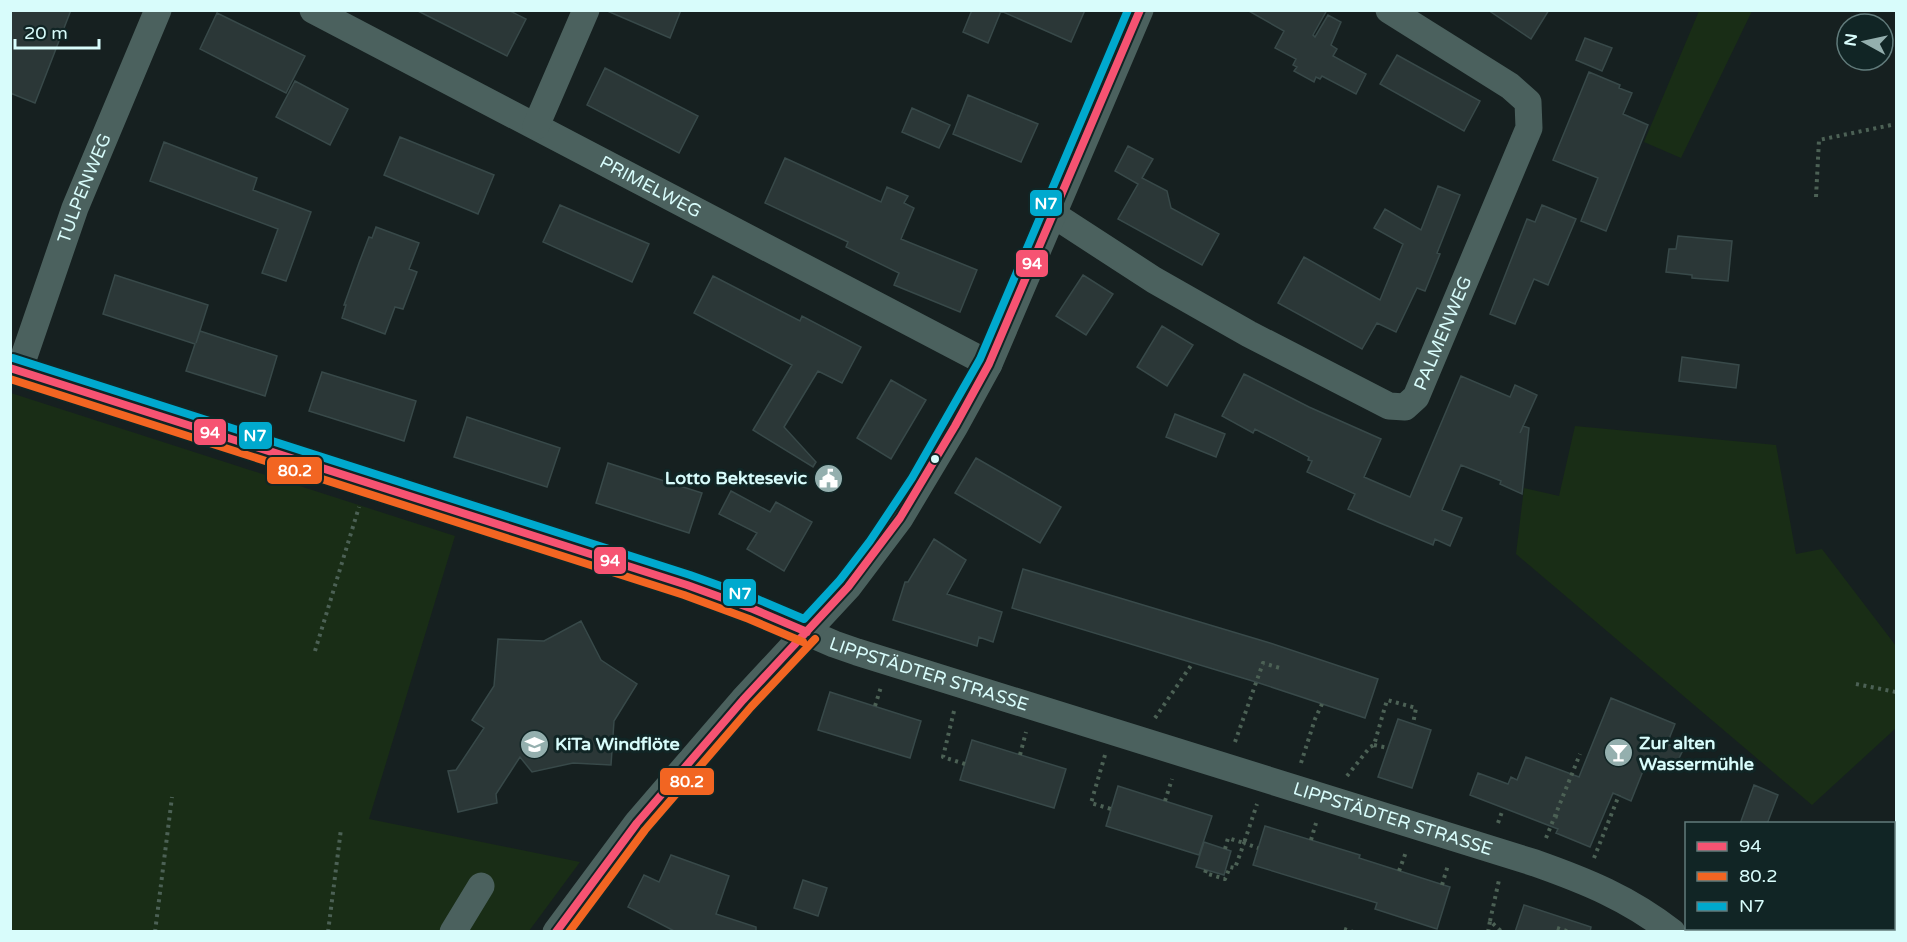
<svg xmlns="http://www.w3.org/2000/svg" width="1907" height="942" font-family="'Varela Round',sans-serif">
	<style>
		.green { fill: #192d16 }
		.building { fill: #2b3737; stroke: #384949; stroke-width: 1.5 }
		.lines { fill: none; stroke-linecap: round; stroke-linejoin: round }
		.path { stroke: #4c6155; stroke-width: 4; stroke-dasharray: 3 4.5; stroke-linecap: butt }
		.minor { stroke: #4b615e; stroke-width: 27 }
		.bus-1-casing { stroke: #112525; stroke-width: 12 }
		.bus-2-casing { stroke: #112525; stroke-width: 12 }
		.bus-3-casing { stroke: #112525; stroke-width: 12 }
		.bus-1 { stroke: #f65372; stroke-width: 8 }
		.bus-2 { stroke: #f26522; stroke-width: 8 }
		.bus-3 { stroke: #00a9ce; stroke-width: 8 }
		.bus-dot { fill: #d8fcfb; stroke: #112525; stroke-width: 2 }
		.labels { text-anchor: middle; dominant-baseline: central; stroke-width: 6; stroke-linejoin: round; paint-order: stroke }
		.street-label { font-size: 18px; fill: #d8fcfb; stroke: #112525 }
		.poi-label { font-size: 18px; font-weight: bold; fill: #d8fcfb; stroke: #112525; text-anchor: start }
		.line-badge { stroke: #112525; stroke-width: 2 }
		.badge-label { font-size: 16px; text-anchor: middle; font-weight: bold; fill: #fff }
	</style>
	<rect width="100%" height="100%" fill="#162020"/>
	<path class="green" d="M1699 11H1752L1681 158 1644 142Z
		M11 393 455 536 369 819 580 862 529 931 11 932Z
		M1575 426 1776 445 1796 554 1822 549 1896 646V728L1812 805 1516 554 1524 488 1559 496Z"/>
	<path class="building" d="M10 10H71L35 103 10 93Z
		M416 10H508L526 19 507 56Z
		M605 10H681L670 38Z
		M972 10H1085L1071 42 1001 11 988 43 963 32Z
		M1247 10H1327L1313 35 1315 37 1328 15 1341 22 1331 45 1337 49 1333 56 1366 74 1356 94 1322 76 1320 79 1316 77 1314 82 1294 71 1297 67 1293 65 1296 59 1275 48 1284 31Z
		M1488 10H1549L1531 39Z
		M217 13 305 56 286 93 200 49Z
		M1585 38 1612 48 1602 71 1576 60Z
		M1397 55 1480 101 1464 131 1380 84Z
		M605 68 698 116 679 153 587 105Z
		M1589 72 1620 85 1619 88 1632 93 1623 114 1648 125 1606 231 1581 221 1598 178 1553 160Z
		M295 81 348 109 330 145 276 117Z
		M968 95 1038 124 1021 162 953 134Z
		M912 108 950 125 939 148 902 132Z
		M400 137 494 175 478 214 384 175Z
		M164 142 257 178 253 190 311 212 286 281 262 273 278 229 150 181Z
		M1128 146 1153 159 1142 178 1167 191 1171 208 1219 234 1202 265 1118 219 1138 184 1115 171Z
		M785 158 881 202 887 187 908 196 904 203 914 208 901 239 977 270 960 312 894 285 899 273 846 247 848 242 765 203Z
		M1438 186 1460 195 1437 253 1440 254 1425 291 1417 288 1396 332 1377 323 1362 349 1278 303 1304 257 1380 300 1403 244 1374 228 1385 209 1421 230Z
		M560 205 649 244 632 282 543 242Z
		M1542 205 1576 219 1548 285 1534 279 1515 324 1490 314 1527 219 1535 222Z
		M376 227 419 243 409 269 417 272 403 309 395 307 385 334 342 318 346 305H344L359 263 369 237 372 238Z
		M1678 236 1732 241 1728 281 1692 278V275L1666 272 1669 249H1676Z
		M115 275 208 305 196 343 200 331 277 356 265 396 186 371 195 344 103 314Z
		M1083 275 1113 294 1086 335 1056 316Z
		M713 276 800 321 802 316 861 347 842 383 818 371 784 427 816 462 813 467 753 430 792 365 694 313Z
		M1162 326 1193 345 1167 386 1137 367Z
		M1682 357 1739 365 1736 388 1679 381Z
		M322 372 416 401 404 441 309 411Z
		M1244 374 1309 407 1381 439 1364 477 1410 497 1461 376 1510 397 1515 385 1537 395 1520 433 1523 426 1529 428 1522 494 1500 484 1501 481 1461 465 1442 510 1462 518 1450 546 1435 539 1433 545 1380 523 1348 509 1355 494 1307 472 1312 461 1308 460 1309 457 1255 429 1253 433 1222 416Z
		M891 380 926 400 891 459 857 438Z
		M1175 414 1225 434 1216 457 1166 437Z
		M467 417 560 448 547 487 454 457Z
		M976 458 1061 507 1040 543 955 493Z
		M608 463 702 493 689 533 596 503Z
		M731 491 770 512 776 502 812 522 784 571 747 549 757 533 719 514Z
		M934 539 966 560 947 594 1002 612 993 642 979 637 977 646 893 620 905 582H908Z
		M1023 569 1270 643 1378 679 1365 718 1256 682 1012 608Z
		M581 621 601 660 637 684 614 721 611 765 573 763 532 772 520 757 496 794 497 803 458 812 448 771 456 770 484 728 472 720 494 686 498 639 544 641Z
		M830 692 921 721 910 758 818 730Z
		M1611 698 1675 724 1667 744 1683 750 1673 771 1647 761 1631 801 1613 793 1590 847 1556 833 1558 829 1470 795 1478 773 1508 784 1511 777 1517 780 1526 757 1579 777Z
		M1398 719 1431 730 1412 788 1378 777Z
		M972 740 1066 769 1054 808 960 780Z
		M1754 785 1778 795 1767 824H1740Z
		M1118 786 1212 816 1199 855 1106 826Z
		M1265 826 1360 855 1359 858 1450 887 1437 929 1375 909 1377 903 1253 865Z
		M1204 842 1231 851 1224 875 1196 867Z
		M671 855 729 876 716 914 756 927V932H676L628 907 644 875 659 882Z
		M803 880 827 888 818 916 794 908Z
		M1524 905 1591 927 1590 932H1515Z"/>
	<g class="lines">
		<path class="path" d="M1816 197 1819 140 1896 124
			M315 651 359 507
			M1856 684 1896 692
			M875 706 881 687
			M954 711 943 757 965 764
			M1155 718 1192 664
			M1235 742 1263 663 1280 668
			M1374 745 1388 748
			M1020 755 1026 732
			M1105 755 1091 803 1111 809
			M1301 763 1315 719 1322 704
			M1347 776 1370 747 1374 745 1387 700 1416 708 1413 724
			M1165 801 1172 779
			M1555 816 1562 818
			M1498 823 1503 809
			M1546 838 1580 754
			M1311 840 1316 823
			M1225 849 1228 838 1244 843 1257 804
			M1594 858 1619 795
			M1206 870 1205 873 1225 879 1230 867 1235 868 1244 843 1258 848
			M1399 871 1406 852
			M1442 885 1448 865
			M1490 921 1499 880
			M1557 928 1570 932
			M1344 929 1353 932
			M155 932 172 797
			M328 932 341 829
			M1488 932 1490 921 1502 932"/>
		<g class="minor">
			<path id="s1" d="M313 10 989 364"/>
			<path d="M536 126 586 10"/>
			<path id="s2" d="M1054 215 1154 280 1249 334 1389 406 1405 407 1416 397 1529 128 1528 102 1510 86 1389 10"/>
			<path id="s3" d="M10 368 687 585 753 609 834 644 857 652 1535 863C1586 881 1628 898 1672 932"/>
			<path id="s4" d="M19 371 75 208 158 10"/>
			<path d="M453 932 481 886"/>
			<path d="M556 932 637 823 743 700 848 587 900 518 955 426 989 364 1140 10"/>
		</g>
		<defs>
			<path id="bus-1" d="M10 368 687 585 753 609 807 632
				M556 932 637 823 743 700 848 587 900 518 955 426 989 364 1140 10"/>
			<path id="bus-2" d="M10 379 684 595 749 619 803 642
				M569 932 645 830 751 707 815 639"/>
			<path id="bus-3" d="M13 358 690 575 757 599 804 619 840 580 870 541 912 478 980 359 1128 10"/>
		</defs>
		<use href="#bus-1" class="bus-1-casing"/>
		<use href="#bus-2" class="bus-2-casing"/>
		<use href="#bus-3" class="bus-3-casing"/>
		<use href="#bus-1" class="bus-1"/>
		<use href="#bus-2" class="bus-2"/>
		<use href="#bus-3" class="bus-3"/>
	</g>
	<defs>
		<symbol id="civic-disc" viewBox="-11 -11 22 22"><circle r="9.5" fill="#94afae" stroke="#112525"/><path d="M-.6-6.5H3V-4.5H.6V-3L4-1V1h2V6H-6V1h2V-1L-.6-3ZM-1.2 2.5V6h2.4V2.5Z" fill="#fff"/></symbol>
		<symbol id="school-disc" viewBox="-11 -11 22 22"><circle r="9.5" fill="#94afae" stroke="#112525"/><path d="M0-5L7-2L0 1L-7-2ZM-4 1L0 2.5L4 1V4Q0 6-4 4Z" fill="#fff"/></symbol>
		<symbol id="bar-disc" viewBox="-11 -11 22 22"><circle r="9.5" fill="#94afae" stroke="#112525"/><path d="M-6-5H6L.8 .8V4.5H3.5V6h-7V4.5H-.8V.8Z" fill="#fff"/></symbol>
	</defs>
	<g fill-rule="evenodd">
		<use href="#civic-disc" x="812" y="462" width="33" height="33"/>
		<use href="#school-disc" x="518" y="728" width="33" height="33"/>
		<use href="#bar-disc" x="1602" y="736" width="33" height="33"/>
	</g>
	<circle class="bus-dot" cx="935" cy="459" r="5"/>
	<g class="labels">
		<g class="street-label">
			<text stroke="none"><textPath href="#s1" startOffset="381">PRIMELWEG</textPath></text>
			<text stroke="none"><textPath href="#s4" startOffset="194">TULPENWEG</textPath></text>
			<text stroke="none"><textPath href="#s2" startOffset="486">PALMENWEG</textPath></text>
			<text stroke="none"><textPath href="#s3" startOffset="969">LIPPSTÄDTER STRASSE</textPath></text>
			<text stroke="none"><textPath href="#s3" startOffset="1455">LIPPSTÄDTER STRASSE</textPath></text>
		</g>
		<g class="poi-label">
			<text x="807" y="478" text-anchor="end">Lotto Bektesevic</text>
			<text x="1639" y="743">Zur alten<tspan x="1639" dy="21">Wassermühle</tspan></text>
			<text x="555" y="744">KiTa Windflöte</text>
		</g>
	</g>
	<g class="line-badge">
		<rect x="1029" y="189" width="34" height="28" rx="6" fill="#00a9ce"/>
		<rect x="1015" y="249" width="34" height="29" rx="6" fill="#f65372"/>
		<rect x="193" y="418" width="34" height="28" rx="6" fill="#f65372"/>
		<rect x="238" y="421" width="35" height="29" rx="6" fill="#00a9ce"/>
		<rect x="266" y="456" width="57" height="29" rx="6" fill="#f26522"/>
		<rect x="593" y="546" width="34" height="29" rx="6" fill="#f65372"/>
		<rect x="722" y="578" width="35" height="29" rx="6" fill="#00a9ce"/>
		<rect x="659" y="767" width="56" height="29" rx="6" fill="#f26522"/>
	</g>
	<g class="badge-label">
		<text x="1046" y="209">N7</text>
		<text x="1032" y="269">94</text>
		<text x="210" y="438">94</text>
		<text x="255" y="441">N7</text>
		<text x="295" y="476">80.2</text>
		<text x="610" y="566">94</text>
		<text x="740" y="599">N7</text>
		<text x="687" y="787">80.2</text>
	</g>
	<rect width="1907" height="942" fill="none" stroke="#d8fcfb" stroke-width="24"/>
	<rect x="1685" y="822" width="210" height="108" fill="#112525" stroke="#617b7b" stroke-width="1.5"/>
	<rect x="1697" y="842" width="30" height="9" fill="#f65372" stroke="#617b7b" stroke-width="1.5"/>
	<text x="1739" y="852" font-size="18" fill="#d8fcfb">94</text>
	<rect x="1697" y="872" width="30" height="9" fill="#f26522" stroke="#617b7b" stroke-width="1.5"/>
	<text x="1739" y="882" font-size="18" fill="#d8fcfb">80.2</text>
	<rect x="1697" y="902" width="30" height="9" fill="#00a9ce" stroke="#617b7b" stroke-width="1.5"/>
	<text x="1739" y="912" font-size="18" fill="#d8fcfb">N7</text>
	<g transform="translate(1865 42) rotate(278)"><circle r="28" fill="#112525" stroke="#617b7b" stroke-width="1.5"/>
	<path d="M0-4.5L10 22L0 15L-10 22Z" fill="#94afae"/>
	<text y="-9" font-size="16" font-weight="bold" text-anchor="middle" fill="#d8fcfb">N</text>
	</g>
	<path d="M15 39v9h84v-9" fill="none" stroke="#d8fcfb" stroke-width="3"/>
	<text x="24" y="39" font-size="18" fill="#d8fcfb" stroke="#112525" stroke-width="4.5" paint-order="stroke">20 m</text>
</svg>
